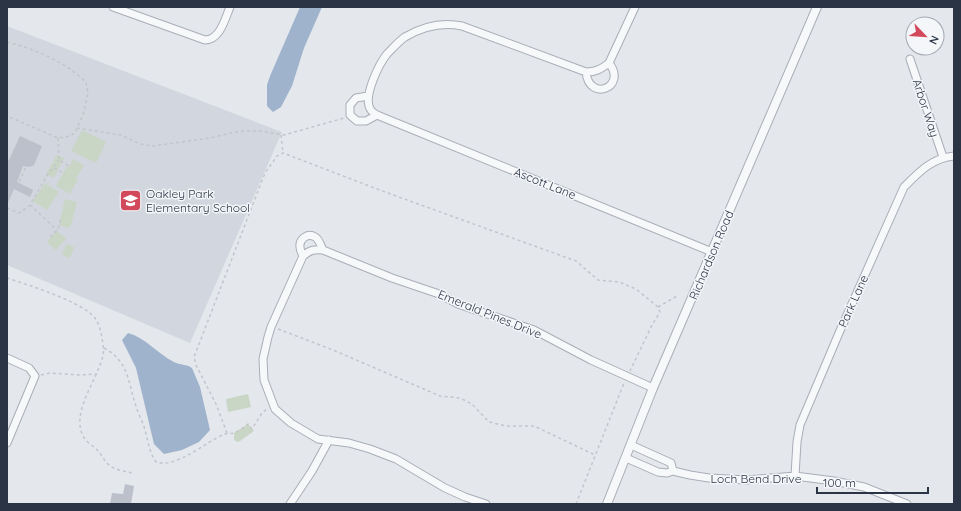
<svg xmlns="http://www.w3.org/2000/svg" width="961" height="511" font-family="Quicksand,sans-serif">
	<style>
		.built { fill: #d2d6de }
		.green { fill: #c9d6c5 }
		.water { fill: #9fb4cc }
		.building { fill: #bbc0ca }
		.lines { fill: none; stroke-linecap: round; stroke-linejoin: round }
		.minor-casing { stroke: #a9aeb7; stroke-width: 9 }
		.tertiary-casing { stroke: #a9aeb7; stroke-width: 10 }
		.path { stroke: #c2c5cb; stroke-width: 1.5; stroke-dasharray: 3 3; stroke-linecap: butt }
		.minor { stroke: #f7f8fa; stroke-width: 7 }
		.tertiary { stroke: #f7f8fa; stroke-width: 8 }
		.labels { text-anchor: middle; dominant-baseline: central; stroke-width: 3; stroke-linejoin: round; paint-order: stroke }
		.street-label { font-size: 12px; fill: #2b3445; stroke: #f4f6f9 }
		.poi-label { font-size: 12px; fill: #2b3445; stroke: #f4f6f9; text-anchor: start }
	</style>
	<rect width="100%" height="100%" fill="#e4e7ec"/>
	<path class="built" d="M7 26 282 132 190 343 7 265Z"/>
	<path class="green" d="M82 130 106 142 96 163 71 151Z
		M57 155 64 158 54 178 46 174Z
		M73 159 84 165 76 178 78 179 70 194 56 186 67 166 69 167Z
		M45 183 59 192 47 210 33 201Z
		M65 199 77 202 70 228 59 225Z
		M57 231 66 239 56 250 47 242Z
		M66 244 74 247 70 258 62 255Z
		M248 394 251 407 228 412 226 399Z
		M248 424 254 431 240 441 238 442 234 440V433Z"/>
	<path class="water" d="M300 7H322L304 48 292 86 281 107 273 112 267 106V85L270 76Z
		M128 333C146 338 158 354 174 362 180 365 187 364 192 368L200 387 210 430 199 442 182 450 164 454 154 444 136 368 122 340Z"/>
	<path class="building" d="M20 136 42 146 34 165 30 167 23 166 17 182 33 190 30 197 14 189 7 205V159L9 160Z
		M125 484 134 486 131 504H110L112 493 123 494Z"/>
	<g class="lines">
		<defs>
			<path id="minor" d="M113 7 205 40C220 40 225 19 230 7
				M635 7 609 63C601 69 596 72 586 72L462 26C442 22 422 27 405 37 399 41 392 49 387 54 379 64 365 93 369 106 370 110 373 113 377 115L712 252
				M910 59 943 157
				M586 72C589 103 628 87 609 63
				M368 96 356 98 350 105V115L357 121H366L377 115
				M303 256C302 254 300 250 300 247 299 240 307 232 315 237 319 239 321 246 323 250
				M7 358 29 368 35 376 7 443
				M631 445 671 463 673 471
				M626 458 658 472 667 473 673 471 690 475 709 478 747 480 795 476 834 481 864 487 907 504
				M795 476 797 442 800 425 839 333 904 187C919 172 932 158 954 156
				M290 504 312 471 329 440
				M486 504 465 497 445 488 396 459 370 449 349 443 318 439 291 423 275 409 264 380 263 359 268 337 271 327 303 256C310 250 314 249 323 250L392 278 439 294 458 304 534 330 591 360 653 388"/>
			<path id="tertiary" d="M607 504 653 388 817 7"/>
		</defs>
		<use href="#minor" class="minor-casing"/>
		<use href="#tertiary" class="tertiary-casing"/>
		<path class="path" d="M7 42C35 49 65 62 86 82L88 93 84 112 75 133 70 136 58 138 7 116
			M77 128 121 135 140 144 153 146 210 138 240 131H261L284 135 344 118
			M281 135 283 153
			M58 138 59 160 69 166
			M54 168 65 174
			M17 187 26 167
			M30 205 57 230
			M7 208 19 213 30 205 48 174 59 160
			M52 237 51 236 58 229 61 219
			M7 278C28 285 83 302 95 318 99 324 101 331 102 338 103 344 104 350 103 356 97 380 71 412 83 436 86 442 92 445 96 449 101 453 103 459 107 463 113 470 124 471 132 473
			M658 307 677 296
			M278 329 333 350 440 396 460 398 472 404 489 422 506 426H534L595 455
			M104 348C129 361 128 383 136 406 138 414 143 422 145 430 148 441 149 452 156 462 177 469 206 441 225 434 228 433 231 434 234 433 239 431 244 427 248 424L252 429 262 413 267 409
			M41 375 50 373 80 375 97 374
			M227 433 216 404 196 365 194 357 265 173 277 156 283 153 385 192 576 261 598 280 619 282 636 289 658 307 660 312 652 325 630 371
			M576 504 624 383"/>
		<use href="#minor" class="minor"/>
		<use href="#tertiary" class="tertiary"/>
	</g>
	<defs>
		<symbol id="school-square" viewBox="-11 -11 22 22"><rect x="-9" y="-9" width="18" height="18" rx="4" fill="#d1495b" stroke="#f4f6f9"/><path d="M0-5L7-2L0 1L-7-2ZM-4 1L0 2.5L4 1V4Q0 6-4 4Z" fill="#fff"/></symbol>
	</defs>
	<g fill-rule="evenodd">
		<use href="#school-square" x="118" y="188" width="25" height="25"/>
	</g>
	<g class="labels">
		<g class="street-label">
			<text transform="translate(926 108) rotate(72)">Arbor Way</text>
			<text transform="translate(545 183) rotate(22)">Ascott Lane</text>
			<text transform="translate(711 255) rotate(-67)">Richardson Road</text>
			<text transform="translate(853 301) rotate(-66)">Park Lane</text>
			<text transform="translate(490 314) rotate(22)">Emerald Pines Drive</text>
			<text x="756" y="478">Loch Bend Drive</text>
		</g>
		<g class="poi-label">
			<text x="146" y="193">Oakley Park<tspan x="146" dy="14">Elementary School</tspan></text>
		</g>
	</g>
	<rect width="961" height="511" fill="none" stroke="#2b3445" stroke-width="16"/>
	<g transform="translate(925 36) rotate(115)"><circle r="19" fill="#f4f6f9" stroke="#a4a8b1"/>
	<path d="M0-3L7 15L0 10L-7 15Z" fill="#d1495b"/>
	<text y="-6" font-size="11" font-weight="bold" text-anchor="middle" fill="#2b3445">N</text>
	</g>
	<path d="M817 487v6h111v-6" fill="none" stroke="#2b3445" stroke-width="2"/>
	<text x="823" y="487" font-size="12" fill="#2b3445" stroke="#f4f6f9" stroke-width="3" paint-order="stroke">100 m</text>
</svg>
